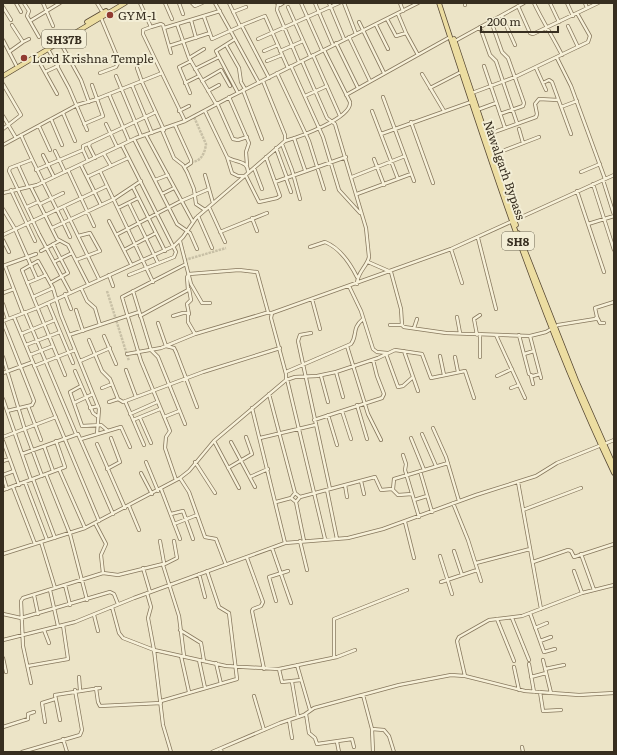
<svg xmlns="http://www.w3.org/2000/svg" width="617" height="755" font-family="Literata,serif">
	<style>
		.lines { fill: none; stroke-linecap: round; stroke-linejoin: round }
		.street-tunnel { stroke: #c8c0a6; stroke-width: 2.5; stroke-dasharray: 2.5 1; stroke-linecap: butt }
		.street-casing { stroke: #86775d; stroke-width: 4 }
		.primary-casing { stroke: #544531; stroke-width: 5.5 }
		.street { stroke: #f7f1d9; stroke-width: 2.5 }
		.primary { stroke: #ecdda1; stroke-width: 4 }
		.poi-dot { fill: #913b31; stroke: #f3eed6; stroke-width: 1.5 }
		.labels { text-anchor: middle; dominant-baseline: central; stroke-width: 4; stroke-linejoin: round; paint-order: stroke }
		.shield { fill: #f3eed6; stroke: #6f6857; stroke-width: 1 }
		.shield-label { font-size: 11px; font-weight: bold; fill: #372e20 }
		.poi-label { font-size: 12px; fill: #372e20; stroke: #f3eed6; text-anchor: start }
		.street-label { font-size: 12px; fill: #372e20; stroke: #f3eed6 }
	</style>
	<rect width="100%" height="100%" fill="#ece4c7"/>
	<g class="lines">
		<path class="street-tunnel" d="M191 162C201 162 205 153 206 144L194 117
			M185 260 226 248
			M107 291 129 361"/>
		<defs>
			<path id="street" d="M16 3 21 12
				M24 3 29 11 27 16 39 37
				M43 3 53 26
				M97 3 103 13
				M140 3 151 27 143 30V34L185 121
				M165 3 172 19
				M179 3 183 14
				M192 3 195 6 202 3
				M215 3 235 39 216 51 238 93
				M229 3 240 26 265 16 288 68
				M277 3 280 5 283 3
				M301 3 322 50
				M315 3 333 45
				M329 3 344 39
				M344 3 356 34
				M400 3 403 11
				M465 3V5
				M534 3C543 22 553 37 562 55
				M550 3 559 22
				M567 3 573 16
				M585 3 587 8
				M278 4 277 10 299 62
				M518 6 530 33 533 34 598 3
				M3 7 11 20
				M288 7 310 56
				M233 12 246 7
				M398 14 406 33
				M502 16 515 45
				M204 17 212 39 241 26
				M387 19 396 36 406 33 418 55
				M191 20 196 38
				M30 21 60 3
				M491 21 502 52 508 58 524 103 523 106 500 114
				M359 22 384 73
				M177 24 189 58 216 104
				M376 25 388 49
				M242 26 269 78
				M568 26 578 47
				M151 27 161 24 163 25 171 53
				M480 27 490 55 496 61 517 123
				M164 28 220 11
				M349 37 370 81
				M235 39 259 83
				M258 39 339 3
				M3 40 16 65
				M455 41 524 3
				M23 42 29 39
				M60 42 81 80 89 102
				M336 43 358 88
				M226 45 239 68 241 82 245 89
				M169 46 210 33
				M48 49 69 88 87 130
				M264 51 278 45
				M280 51 303 41
				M9 52 23 42 12 25
				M313 55 340 116
				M36 56 57 94
				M189 58 204 49
				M557 58 571 86 605 179
				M267 61 282 55
				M302 61 327 118 335 124 366 228 369 257C367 267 357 272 357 284
				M291 66 323 137 339 190 360 213
				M484 66 505 128
				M137 68 142 82 164 130
				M536 68 546 90
				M195 69 219 57
				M45 72 58 66
				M100 73 116 67 119 61 101 18
				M277 73 309 141 324 189
				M422 74 444 111
				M116 76 141 136
				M202 81 221 70 230 86
				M185 83 199 76
				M543 83 549 80 552 82 571 134
				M3 84 21 115 3 129
				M132 85 152 133
				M430 88 461 72
				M243 90 262 139
				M208 91 219 85
				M190 93 179 67 191 61
				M472 93 515 77 588 42 590 36 577 13
				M109 94 129 141
				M346 95 450 37
				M305 96 327 86
				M229 97 249 143 246 152 247 165
				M383 97 414 181
				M217 103 233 139 238 140 247 137
				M561 107 577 101
				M477 110 496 103
				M179 111 189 106
				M205 111 227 157C235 163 249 160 248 173
				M372 111 398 179
				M63 113 75 141
				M3 116 16 138
				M51 119 62 145
				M411 122 433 183
				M84 124 103 116 92 85
				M106 124 117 147
				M175 125 191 160V163L185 167
				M39 126 50 150
				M519 129 523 143
				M162 130 174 158 183 165 187 172 194 189 196 204 205 210
				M381 134 471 102
				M21 135C36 170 54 202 70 237
				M146 135 193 222
				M486 135 536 117 537 114 535 104 539 99 558 100
				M294 138 305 170
				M134 139 177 224 190 233 197 249
				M285 141C299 137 352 118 350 102L324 50
				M282 144 292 170 300 199
				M3 145 77 105 94 100 162 73
				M122 145 176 252 174 257 129 275
				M276 148 287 178
				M83 150 88 161
				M55 151 65 172
				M104 154 111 166
				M43 155 54 177
				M492 155 539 137
				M227 157 232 173 238 176H246L259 202 277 198 280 196 266 157
				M95 158 89 146 90 143 156 112
				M374 159 384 185
				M31 160 10 168 9 171 39 234 70 292
				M18 165 28 187
				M81 165 101 205
				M254 168 262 189
				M36 170 83 150V146L90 143
				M68 170 94 226
				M100 171 153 282
				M581 172 600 164
				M205 175 213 203
				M87 177 128 158
				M352 177 405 156
				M286 178 291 192
				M155 180 168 175
				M603 180 614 215
				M275 182 346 157
				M593 184 614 250
				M31 187 57 239 68 245 88 284
				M133 187 165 251
				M11 190 35 241
				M577 191 604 272
				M3 193 37 185 136 138 185 121 232 96 418 3
				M162 194 174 188
				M357 194 411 174
				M129 203 158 263
				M40 204 63 193
				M27 207 38 202
				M64 207 99 279
				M209 207 225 242
				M118 208 138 198
				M3 209 15 229 37 279 46 275
				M198 216 212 248
				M252 218 257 231
				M109 221 131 264
				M588 224 614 216
				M52 228 114 199 141 181
				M220 232 267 213
				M3 235 107 186
				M116 235 181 201 209 189
				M478 238 496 309
				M3 240 9 252
				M180 241 191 284 202 303H210
				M310 247 325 242C340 248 350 263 357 277
				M451 249 462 283
				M124 250 156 233
				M41 251 59 241
				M76 260 100 251 90 233 78 236
				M54 262 72 253
				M368 262 391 272 401 309 402 325 404 327 446 333 530 336 546 332 558 325 595 319 597 317 595 308 614 302
				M3 266 36 254
				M5 266 23 313
				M109 275 113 286
				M27 283 37 279
				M50 283 68 273 53 244
				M349 286 361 311 373 349 377 352 387 353
				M81 288 87 301 95 308 100 325
				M133 291 151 350 158 357 185 424
				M3 293 14 289
				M65 294 71 309
				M33 297 53 288
				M312 299 320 329
				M48 303 73 363
				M3 304 8 319
				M76 310 83 331
				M25 312 76 434
				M189 314 187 304 191 300 189 289
				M140 316 188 290 187 277 189 274 239 270 257 272 268 312
				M173 316 183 313H188V322L195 334
				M14 317 99 521
				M457 317 460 333
				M597 317 600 323H604
				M3 321 37 308 174 246 183 237 196 218 285 141V135L263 81
				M3 322 34 401 32 405 7 411
				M158 323 166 346 174 348 176 352 197 407
				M390 325H402
				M414 328 417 319
				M311 333 300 335 298 341 330 489
				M21 334 55 320
				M69 335 139 312
				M477 335 474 319 480 315
				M496 335 525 398
				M519 335 529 374 533 376 540 374
				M104 336 116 364
				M530 336 541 378
				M89 340 102 371 110 379 118 399 123 402 203 372 280 348
				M26 345 60 332
				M347 346 368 414 381 440
				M404 351 418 391
				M127 354 161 348 195 334 266 313H272
				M386 354 398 387 403 386 413 377
				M524 354 534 351
				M30 355 53 346
				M440 356 444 375
				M3 357 25 430 42 476
				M455 357 458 372
				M480 357V335
				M80 361 110 348
				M34 366 75 350
				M126 370 136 397
				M75 371 93 413 97 416
				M286 372 351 344C358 335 351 329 363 319
				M336 372 343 397
				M3 373 33 362
				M65 375 22 270 38 261 53 288 61 315 99 409 97 434
				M321 376 328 402
				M497 376 512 369
				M531 376 533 384
				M287 379 325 539
				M286 380 295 377 317 376 336 372 378 358 395 350 422 354 431 378 465 371 474 398
				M81 386 70 392 82 426 101 425 108 431
				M102 388 112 384
				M511 388 519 385
				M269 394 295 493
				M3 399 31 480
				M125 401 144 445
				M109 402 118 399
				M74 403 93 394
				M357 405 367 439
				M28 406 41 440
				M90 408 98 406
				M252 408 285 543
				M342 411 351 439
				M130 414 157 402
				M328 415 337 445
				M164 417 179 411
				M140 418 151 443
				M133 420 160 409
				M314 420 382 398 384 394 377 376 373 360
				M433 428 446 457 459 501
				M422 434 436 466
				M3 437 56 417
				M260 438 315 425
				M411 438 424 470
				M81 439 121 427 130 447
				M3 441 19 485
				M214 441 239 488
				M231 442 255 487
				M97 444 125 508
				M44 446 53 471
				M22 454 78 434 113 514
				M403 455 406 464 405 470 419 517
				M3 461 9 459
				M146 462 158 491
				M195 462 215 493
				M228 468 252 454 246 437
				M59 469 85 528
				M107 469 120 462 111 438
				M420 471 432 512
				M141 473 152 494
				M46 474 70 534 87 600
				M3 475 14 471
				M3 476 7 489
				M250 477 268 469
				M180 478 189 492 205 537 216 539 226 565
				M33 479 55 538
				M176 480 165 448 166 437 170 431 141 361 122 297 186 264
				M361 481 364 494
				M25 482 47 540
				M518 482 541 609
				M345 485 347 497
				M13 487 35 544
				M161 489 180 539
				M393 489 394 479 448 463
				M3 490 65 467 56 441
				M327 490 337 539
				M291 498 296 502 300 497 375 477 381 490 392 489 398 495 412 494
				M414 500 427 496
				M276 502 291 498 295 493 300 497
				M296 502 304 541
				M453 503 468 540 481 581
				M129 506 139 530
				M523 510 581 488
				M171 514 183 511 193 539
				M405 522 414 558
				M174 524 197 515
				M160 541 164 563
				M174 541 177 558 163 565 179 616 184 656
				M300 541 307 570
				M41 542 55 588
				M272 548 291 603
				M454 551 462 575
				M3 554 85 528 180 478 189 471 214 441 286 380V374L271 318 272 313 451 249 614 175
				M581 554 594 590
				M440 556 452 594
				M247 558 263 602 261 606 253 609 252 611 264 669
				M533 562 568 550 571 551 574 557 614 544
				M476 563 530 549
				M143 568 150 592
				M574 571 582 593
				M103 573 118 575 163 564
				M199 574 205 597
				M441 582 477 570
				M65 585 70 605
				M50 590 58 626
				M147 593 151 607 148 618 154 650 163 725 171 752
				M34 595 38 614
				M276 601 269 577 288 571
				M112 607 119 633 123 638 154 650 226 666 279 669 337 657 355 650
				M530 613 544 652 555 649
				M3 614 21 618 110 592 114 594 118 604
				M94 615 98 631
				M512 618 529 660
				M497 619 514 661
				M535 628 547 623
				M44 630 49 643
				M180 630 201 643 204 661
				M3 640 75 622 134 598 285 543 348 538 383 529 476 495 536 476 557 463 614 440
				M540 641 551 637
				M181 656 189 692
				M334 657V619L407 590
				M3 658 6 672
				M199 660 205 688
				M543 660 551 693
				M216 663 221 684
				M529 664 534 692
				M297 665 310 710
				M28 666 68 659 63 625
				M514 667 519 690
				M279 669 282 682 301 680
				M545 669 564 665
				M465 676 457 641 459 637 489 620 522 616 582 593 614 585
				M79 677 80 690
				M531 677 546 673
				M292 682 298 717
				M31 683 23 646 21 601 23 598 103 573 101 555 106 544 95 523
				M96 688 98 702 100 706 161 703
				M540 692 543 711 561 710
				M363 695 372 729 373 752
				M254 696 264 730
				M161 701 237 679 229 613 219 607 207 571
				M306 714 309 733 315 738 317 744 352 739 354 747
				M60 720 55 695 100 688
				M289 720 292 738
				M45 722 42 703 55 699
				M3 727 28 719V714L34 712
				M372 729 384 730 389 736 394 752
				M63 739 67 752
				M337 742 339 752
				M522 747 523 752
				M220 749 222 752
				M22 752 80 735 82 730 75 690
				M212 752 280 723 304 715 314 708 399 685 451 675 465 676 525 691 579 695 614 693"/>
			<path id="primary" d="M439 3C491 162 542 322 614 473
				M87 22 106 11
				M454 39 516 225
				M3 76 125 3
				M518 233 576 380 614 466"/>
		</defs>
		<use href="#street" class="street-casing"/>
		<use href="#primary" class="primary-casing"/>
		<use href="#street" class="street"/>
		<use href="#primary" class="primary"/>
	</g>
	<g class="poi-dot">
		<circle cx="110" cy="15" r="4"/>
		<circle cx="24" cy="58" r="4"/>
	</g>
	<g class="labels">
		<g class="shield">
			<rect x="42" y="30" width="44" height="18" rx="3"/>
			<rect x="502" y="232" width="32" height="18" rx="3"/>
		</g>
		<g class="shield-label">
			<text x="64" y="39">SH37B</text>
			<text x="518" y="241">SH8</text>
		</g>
		<g class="poi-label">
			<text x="118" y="15">GYM-1</text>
			<text x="32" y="58">Lord Krishna Temple</text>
		</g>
		<g class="street-label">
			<text transform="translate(505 170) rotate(71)">Nawalgarh Bypass</text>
		</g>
	</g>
	<rect width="617" height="755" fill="none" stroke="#372e20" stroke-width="8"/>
	<path d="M481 26v6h77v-6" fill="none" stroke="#372e20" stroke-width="2"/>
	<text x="487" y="26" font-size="12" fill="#372e20" stroke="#f3eed6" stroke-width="3" paint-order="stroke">200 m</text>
</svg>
